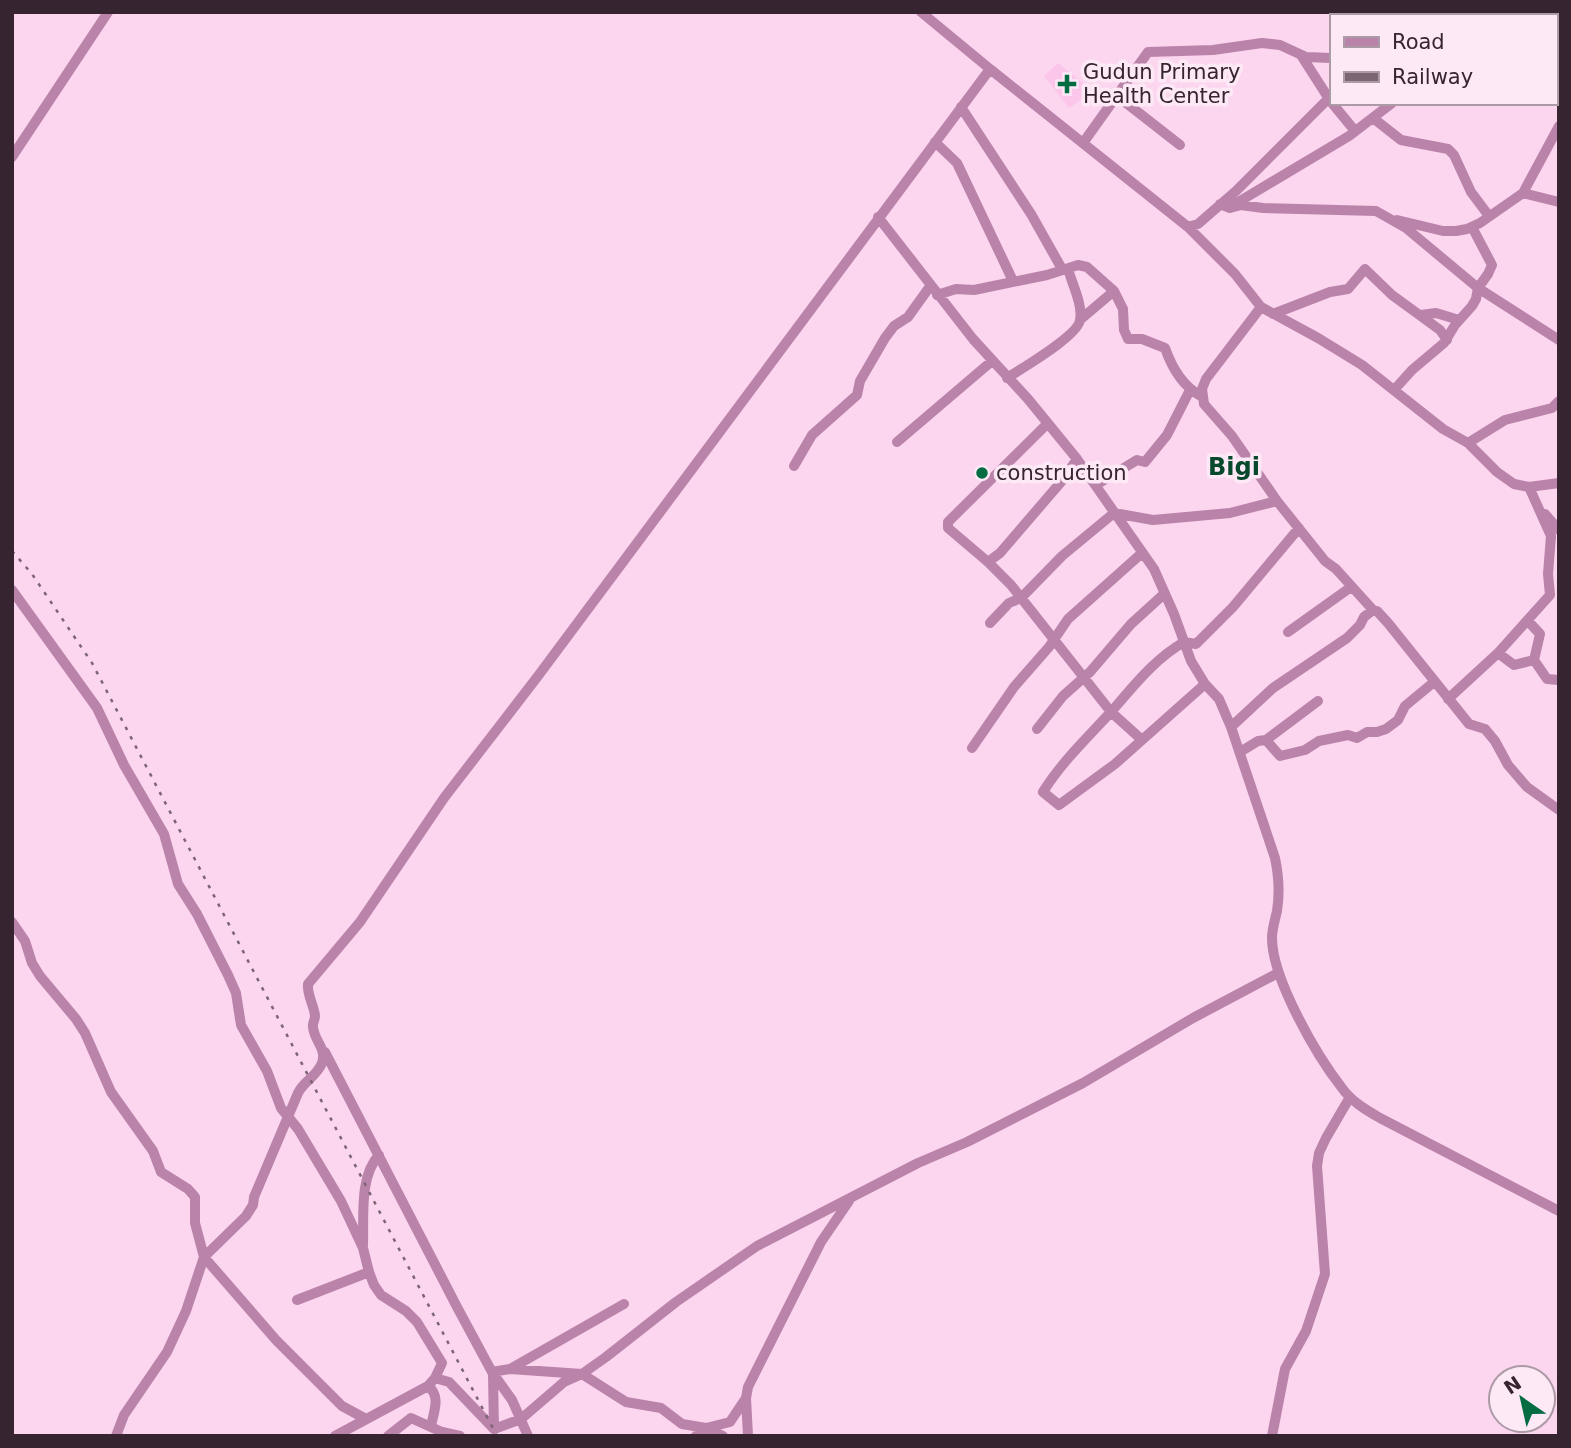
<svg xmlns="http://www.w3.org/2000/svg" width="1571" height="1448" font-family="'DejaVu Sans',sans-serif">
	<style>
		.built { fill: #fcc5ea }
		.lines { fill: none; stroke-linecap: round; stroke-linejoin: round }
		.street { stroke: #ba83aa; stroke-width: 10 }
		.rail { stroke: #7e6576; stroke-width: 2.5; stroke-dasharray: 3.5 7; stroke-linecap: butt }
		.poi-dot { fill: #046c42; stroke: #fde9f6; stroke-width: 2.5 }
		.labels { text-anchor: middle; dominant-baseline: central; stroke-width: 7; stroke-linejoin: round; paint-order: stroke }
		.poi-label { font-size: 21px; fill: #362430; stroke: #fde9f6; text-anchor: start }
		.quarter-label { font-size: 24px; font-weight: bold; fill: #05482b; stroke: #fde9f6 }
	</style>
	<rect width="100%" height="100%" fill="#fcd5ef"/>
	<path class="built" d="M1058 63 1093 91 1069 108 1044 76Z"/>
	<g class="lines">
		<path class="street" d="M1415 16 1418 12
			M1301 55 1331 102
			M990 69 1188 227 1235 274 1261 307 1318 338 1362 365 1443 429 1468 443 1497 472 1514 484 1529 487 1559 483
			M1555 69 1559 70
			M1116 95 1180 145
			M1332 103 1355 131
			M961 107 1031 214 1062 269
			M1373 118 1401 140 1448 149 1454 155 1471 192 1489 216
			M935 142 957 163 1013 281
			M1083 143 1148 52 1213 50 1262 43 1280 45 1306 57 1331 58
			M12 157 108 12
			M1523 193 1559 202
			M1220 204 1230 208 1241 205 1263 208 1376 211 1406 228 1478 288 1559 340
			M1235 204 1349 136 1392 103
			M878 217 973 339 1028 399 1077 459 1154 569 1174 614 1191 661 1205 684 1219 699 1231 727 1275 858C1279 877 1280 892 1277 911 1275 920 1272 929 1272 938 1272 979 1317 1056 1342 1088 1351 1101 1366 1110 1380 1118L1559 1211
			M1397 220 1443 231H1456L1467 229 1480 223 1523 193 1559 126
			M1188 227 1198 224 1236 191 1331 96
			M937 295 956 289 974 290 1047 275 1078 265 1087 267 1114 291 1123 309 1124 330 1128 339H1142L1165 348C1172 368 1182 386 1201 396
			M1261 307 1206 379 1202 389 1204 404 1232 436 1277 501 1325 561 1336 569 1373 610 1377 611 1388 623 1469 724 1485 729 1495 741 1508 765 1527 787 1559 810
			M1273 314 1330 292 1348 289 1365 269 1392 295 1440 330 1447 340
			M1421 315 1436 313 1459 320
			M1081 319 1114 291
			M1007 378C1022 368 1078 336 1080 320 1083 306 1073 286 1069 272L1065 269
			M1394 390 1412 370 1444 343 1455 325 1472 306 1476 299 1478 288 1488 274 1492 265 1472 227
			M1047 424 948 522V528L988 562 1000 553 1061 482 1077 459
			M897 442 992 361
			M1468 443 1505 420 1552 408 1559 401
			M794 466 812 435 857 395 860 381 885 338 894 326 908 317 931 285
			M1096 485 1137 460 1145 462 1167 435 1190 390
			M1545 514 1559 530
			M988 562 1011 585 1111 712 1141 739
			M12 590 97 708 124 765 164 834 178 884 197 914 228 975 236 993 241 1025 267 1071 281 1108 298 1129 341 1201 363 1248 369 1272 374 1285 381 1295 406 1311 417 1322 442 1363 435 1378 428 1386 335 1436
			M1528 621 1540 634 1534 660 1547 679 1559 680
			M990 623 1009 603 1021 598 1062 556 1114 513 1153 520 1230 513 1277 501
			M1288 632 1351 587
			M1498 653 1514 665 1534 660
			M1205 684 1115 764 1059 805 1043 792C1061 763 1086 739 1110 713 1133 687 1153 660 1184 642L1196 644 1233 607 1299 528
			M1448 699 1498 653 1550 595 1548 574 1551 536 1529 487
			M1231 727 1273 688 1347 638 1360 625 1364 617 1373 610
			M1037 729 1063 696 1090 672 1131 624 1164 594
			M1266 740 1318 701
			M972 748 1014 687 1049 647 1068 619 1142 553
			M1240 752 1258 741 1266 740 1280 756 1305 750 1319 741 1348 735 1357 738 1367 732H1377L1386 729 1398 720 1405 706 1434 682
			M12 922 25 941 32 963 40 976 76 1019 85 1033 111 1092 153 1151 161 1172 188 1189 195 1197V1223L204 1257 276 1340 342 1406 366 1419
			M325 1052 457 1307 492 1372 512 1400 528 1436
			M363 1245C364 1218 359 1176 379 1155
			M297 1300 369 1272
			M510 1369 624 1304
			M492 1372 510 1369 582 1374 626 1402 661 1408 682 1424 706 1428 723 1436
			M435 1378 449 1382 494 1429 493 1375
			M428 1386C441 1396 434 1411 431 1426
			M494 1429 521 1419 564 1382 582 1374 606 1357 676 1302 757 1246 918 1163 967 1142 1083 1083 1193 1018 1278 973
			M116 1436 124 1415 167 1352 186 1311 204 1257 246 1216 253 1205 254 1197 298 1093C304 1081 317 1076 322 1063 327 1048 314 1041 313 1027 312 1024 315 1020 315 1016 314 1005 307 996 308 984L360 922 444 798 538 676 990 69 921 12
			M388 1436 411 1418 442 1432 460 1436
			M696 1436 706 1428 730 1422 746 1398
			M748 1436 746 1398 748 1387 821 1242 849 1201
			M1272 1436 1285 1369 1306 1331 1325 1274 1317 1166 1319 1153 1326 1138 1350 1097"/>
		<path class="rail" d="M12 551 32 574 92 663 497 1436"/>
	</g>
	<g class="poi-dot">
		<path d="M1063.5 73.5h7v7h7v7h-7v7h-7v-7h-7v-7h7z"/>
		<circle cx="982" cy="473" r="7"/>
	</g>
	<g class="labels">
		<g class="poi-label">
			<text x="1083" y="72">Gudun Primary<tspan x="1083" dy="24">Health Center</tspan></text>
			<text x="996" y="473">construction</text>
		</g>
		<g class="quarter-label">
			<text x="1234" y="467">Bigi</text>
		</g>
	</g>
	<rect width="1571" height="1448" fill="none" stroke="#362430" stroke-width="28"/>
	<rect x="1330" y="14" width="228" height="91" fill="#fde9f6" stroke="#ad9aa7" stroke-width="2"/>
	<rect x="1344" y="37" width="35" height="10" fill="#ba83aa" stroke="#ad9aa7" stroke-width="2"/>
	<text x="1392" y="49" font-size="21" fill="#362430">Road</text>
	<rect x="1344" y="72" width="35" height="10" fill="#7e6576" stroke="#ad9aa7" stroke-width="2"/>
	<text x="1392" y="84" font-size="21" fill="#362430">Railway</text>
	<g transform="translate(1522 1399) rotate(326)"><circle r="33" fill="#fde9f6" stroke="#ad9aa7" stroke-width="2"/>
	<path d="M0-5L12 26L0 18L-12 26Z" fill="#046c42"/>
	<text y="-10" font-size="19" font-weight="bold" text-anchor="middle" fill="#362430">N</text>
	</g>
</svg>
